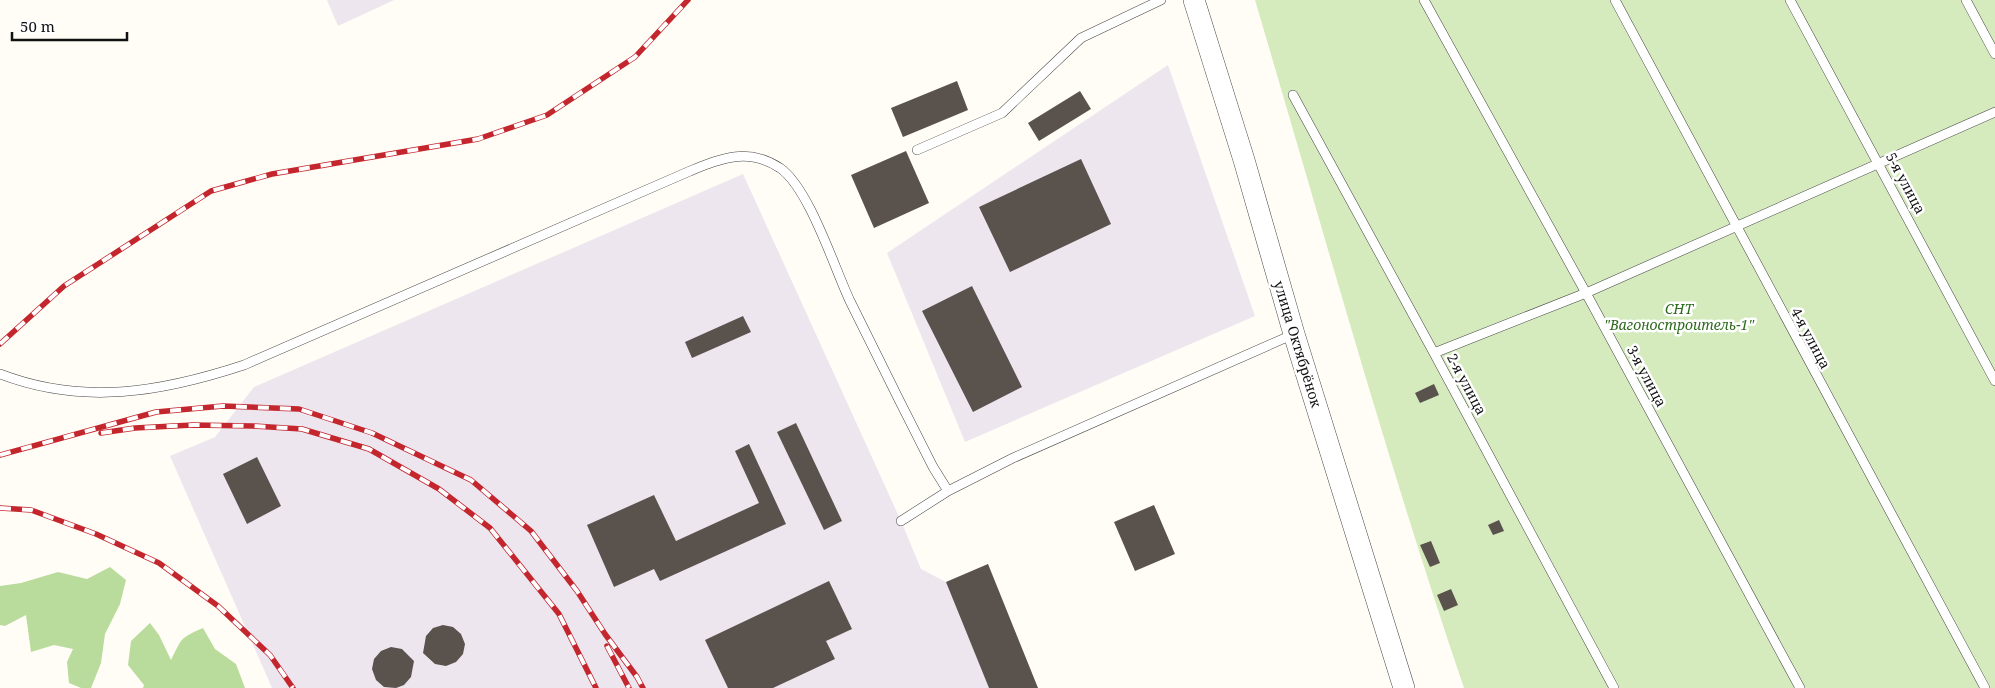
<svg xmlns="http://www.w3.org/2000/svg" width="1995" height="688" font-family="'Noto Serif',serif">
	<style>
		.industrial { fill: #eee6ef }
		.green { fill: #d5ebbd }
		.forest { fill: #b9dc9c }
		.building { fill: #5a524d }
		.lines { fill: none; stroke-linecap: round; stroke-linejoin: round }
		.service-casing { stroke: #444; stroke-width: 10 }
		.tertiary-casing { stroke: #444; stroke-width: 22 }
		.service { stroke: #fff; stroke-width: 9 }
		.tertiary { stroke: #fff; stroke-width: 21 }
		.rail-casing { stroke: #c4262e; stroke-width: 5.5 }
		.rail { stroke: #fff; stroke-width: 4; stroke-dasharray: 11; stroke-linecap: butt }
		.labels { text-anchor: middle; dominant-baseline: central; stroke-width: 5; stroke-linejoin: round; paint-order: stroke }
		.street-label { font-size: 14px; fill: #111; stroke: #fff }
		.park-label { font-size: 14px; font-style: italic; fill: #2f6b1f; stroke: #fff }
	</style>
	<rect width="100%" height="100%" fill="#fffdf5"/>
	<path class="industrial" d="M327 0H394L338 26Z
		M1168 65 1255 316 965 442 887 253Z
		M743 174 901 521 921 569 946 582 988 564 1038 688H272L170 456 215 437 254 387Z"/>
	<path class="green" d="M1255 0H1995V688H1464C1387 461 1323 230 1255 0Z"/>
	<path class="forest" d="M110 567 126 580 120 604 105 634 101 663 91 688H81L69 683 67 662 73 649 54 645 31 652 26 615 5 626 0 625V586L21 583 58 572 87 579Z
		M150 623 159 635 171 660C182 638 180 638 203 628L215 649 236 664 245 688H143L144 685 128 665 131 641Z"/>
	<path class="building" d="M957 81 968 110 903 137 891 108Z
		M1080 91 1091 109 1039 141 1028 123Z
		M906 151 929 203 874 228 851 175Z
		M1081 159 1111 224 1010 272 979 207Z
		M972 286 1022 387 973 412 922 311Z
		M743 316 751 332 692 358 685 342Z
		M1434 384 1439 395 1420 403 1415 393Z
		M796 423 842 521 824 530 777 432Z
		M749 444 786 524 660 581 654 569 614 587 587 525 654 495 676 541 759 503 735 451Z
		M257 457 281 506 247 524 223 474Z
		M1154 505 1175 554 1135 571 1114 522Z
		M1499 520 1504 531 1493 535 1488 525Z
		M1431 541 1440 563 1430 567 1420 545Z
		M988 564 1038 688H989L946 582Z
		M829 581 852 629 826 641 835 659 773 688H728L705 640Z
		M1451 589 1458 605 1444 611 1437 595Z
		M443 625 453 627 461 634 465 644 463 654 456 662 446 666 435 664 423 653 426 636 433 628Z
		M391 647 402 649 414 661 411 677 404 685 396 688 384 687 376 680 372 669 374 659 381 651Z"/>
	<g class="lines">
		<defs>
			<path id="service" d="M1424 0 1586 293 1800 688
				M1615 0 1985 688
				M1790 0 1995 381
				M1966 0 1995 54
				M1293 95 1434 353 1614 688
				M917 150 1002 113 1081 38 1161 0
				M1434 353 1586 293 1995 112
				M0 374C83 406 162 392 244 365L690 171C722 158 748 147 780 168 809 188 834 267 850 301 877 356 905 412 933 467L948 491 1013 458 1294 334
				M901 521 948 491"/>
			<path id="tertiary" d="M1194 0 1244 160 1294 334 1404 688"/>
		</defs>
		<use href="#service" class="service-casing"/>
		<use href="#tertiary" class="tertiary-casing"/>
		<use href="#service" class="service"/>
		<use href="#tertiary" class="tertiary"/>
		<defs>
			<path id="rail" d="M0 344 64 286 211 191 272 174 478 139 547 115 635 57 688 0
				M101 433 135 428 193 425 253 426 302 429 369 449 439 489 490 528 559 614 596 688
				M0 455 156 412 223 406 299 409 372 433 471 480 531 531 577 591 605 634 637 677 643 688
				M0 508 31 510 96 534 159 563 218 606 270 655 293 688
				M607 646 629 688"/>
		</defs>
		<use href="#rail" class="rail-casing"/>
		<use href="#rail" class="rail"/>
	</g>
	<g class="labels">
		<g class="street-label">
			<text transform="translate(1906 183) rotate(62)">5-я улица</text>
			<text transform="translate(1811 338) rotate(62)">4-я улица</text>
			<text transform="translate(1298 344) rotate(73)">улица Октябрёнок</text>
			<text transform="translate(1647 376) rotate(62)">3-я улица</text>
			<text transform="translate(1467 384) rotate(62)">2-я улица</text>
		</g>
		<g class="park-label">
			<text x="1679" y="308">СНТ<tspan x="1679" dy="16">"Вагоностроитель-1"</tspan></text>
		</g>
	</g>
	<path d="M12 32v8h115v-8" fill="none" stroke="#111111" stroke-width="2.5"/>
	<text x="20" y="32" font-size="15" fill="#111111" stroke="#ffffff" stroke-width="4" paint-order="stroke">50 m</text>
</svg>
